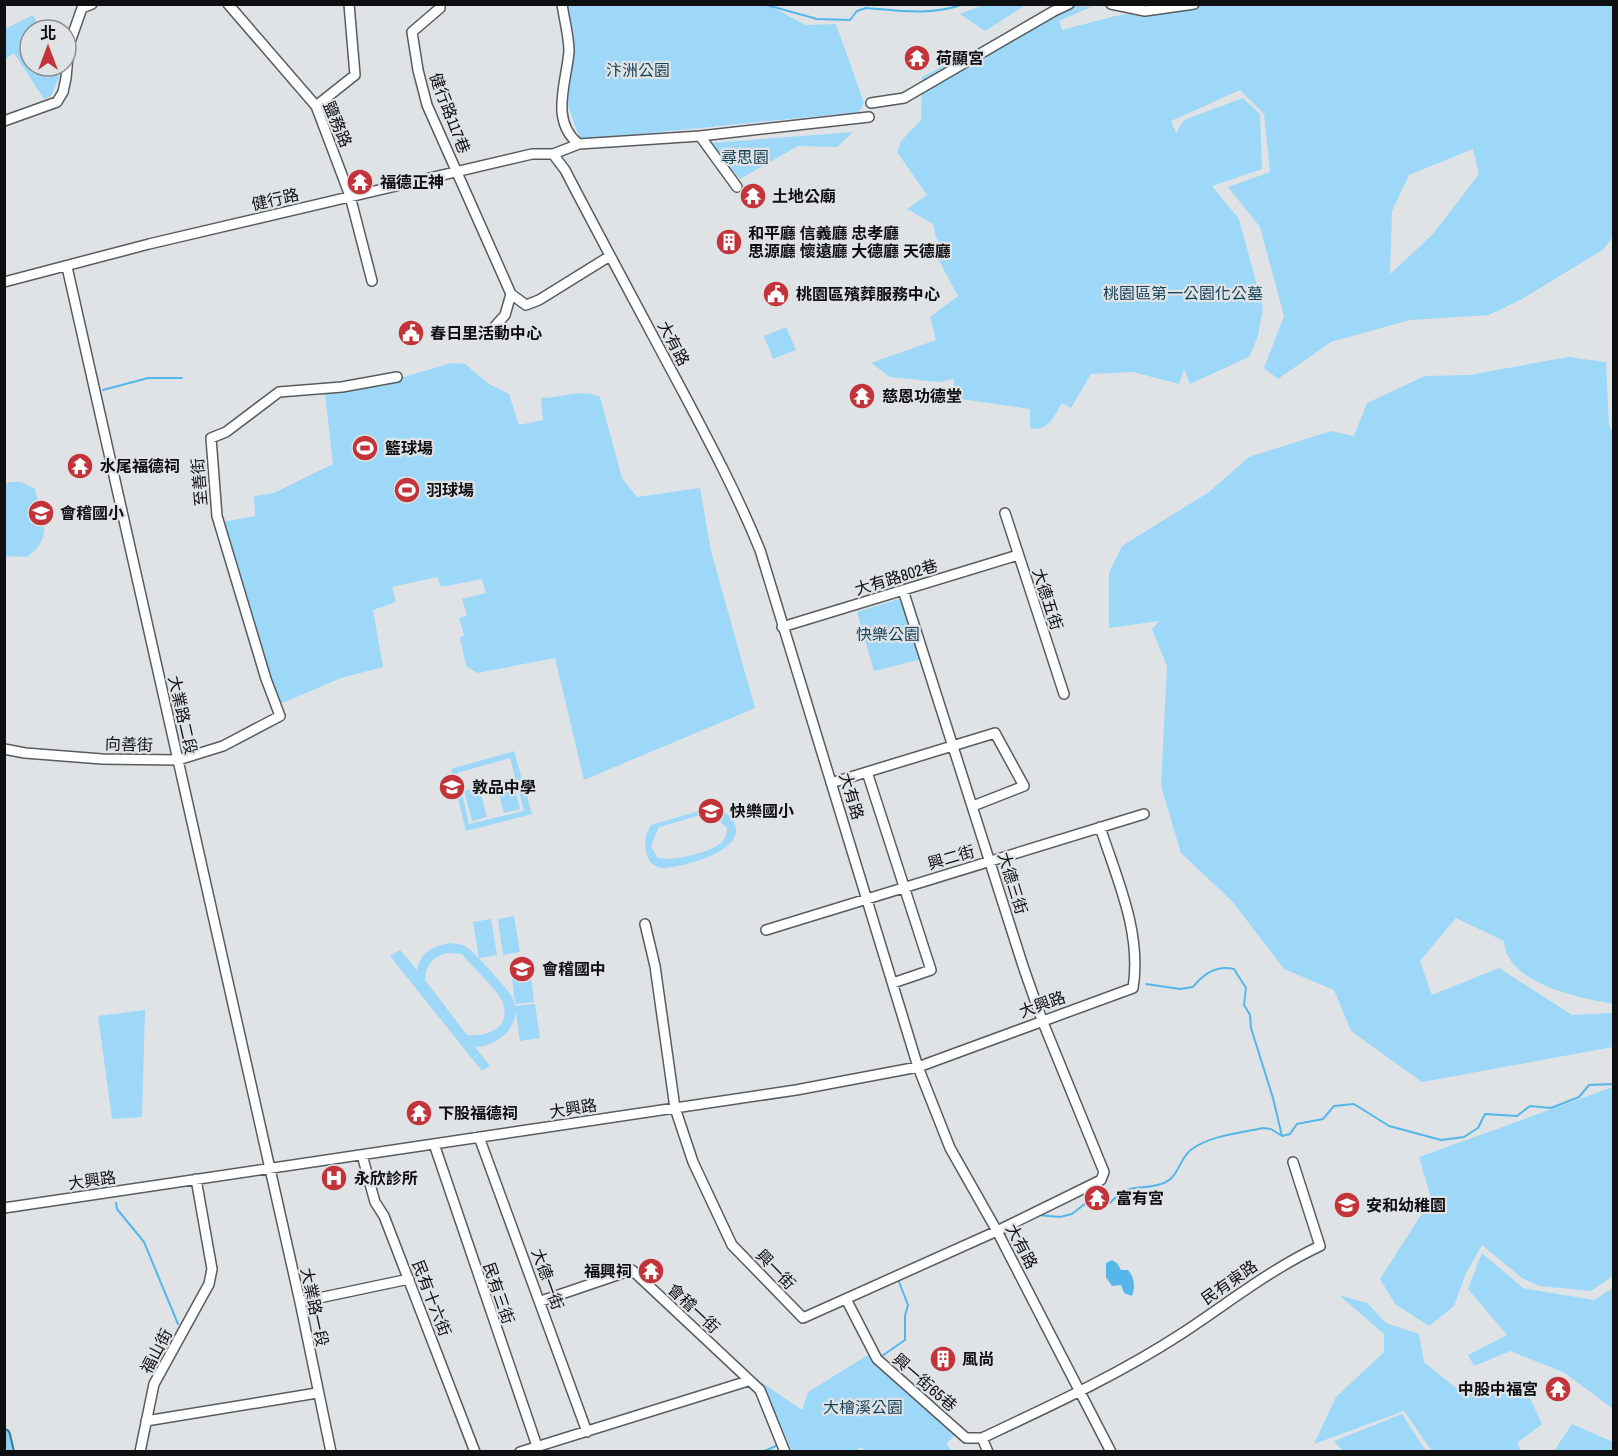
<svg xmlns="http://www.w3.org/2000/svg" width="1618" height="1456" font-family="'Archivo Narrow','Noto Sans TC',sans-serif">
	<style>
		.green { fill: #9dd8f9; fill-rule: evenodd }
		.water { fill: #55b7e9 }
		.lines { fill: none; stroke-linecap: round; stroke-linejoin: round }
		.stream { stroke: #55b7e9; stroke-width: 2 }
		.minor-casing { stroke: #585c5e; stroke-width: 12 }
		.major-casing { stroke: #30789b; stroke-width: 14 }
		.minor { stroke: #fff; stroke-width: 9 }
		.major { stroke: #8ed0f0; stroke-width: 10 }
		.labels { text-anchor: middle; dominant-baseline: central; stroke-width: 4.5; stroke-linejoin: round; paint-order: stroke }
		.poi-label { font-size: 16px; font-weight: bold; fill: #0d0f10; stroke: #dfe3e6; text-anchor: start }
		.park-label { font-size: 16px; fill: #184257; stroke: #dfe3e6 }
		.street-label { font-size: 16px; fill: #0d0f10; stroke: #dfe3e6 }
	</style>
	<rect width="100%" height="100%" fill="#dfe3e6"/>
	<path class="green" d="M766 4 806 25 836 24 864 103 859 112 580 140 566 99 573 55 567 5Z
		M986 4H1026V5L985 31 960 14Z
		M1193 4 1613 5V236L1604 249 1522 299 1489 315 1410 320 1331 342 1278 379 1264 368 1284 316 1260 227 1228 187 1270 172 1264 114 1240 90 1171 121 1176 133 1184 120 1243 98 1260 114 1262 169 1212 186 1239 219 1263 308 1258 336 1249 357 1190 384 1184 369 1179 384 1133 372 1091 374 1071 408 1062 403C1053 417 1049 432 1030 428V409L954 398V379L939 382 890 377 871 363 936 340 930 317 958 296 935 253 942 247 936 237 933 224 907 209 927 195 897 152 901 141 921 120 922 77 1060 5 1091 7 1059 21 1062 30 1115 16ZM1473 149 1479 174 1433 234 1390 274 1392 211 1409 175Z
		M33 15 40 30H30V66H56L60 76 51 96 44 99 14 53 5 59V29Z
		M853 132 837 147 798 146 740 179 711 143Z
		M786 327 796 350 773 359 764 336Z
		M1568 357 1606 362 1609 426 1613 433V1004C1580 998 1506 984 1504 941L1456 918 1420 961 1432 995 1499 968 1572 1015 1613 1013V1047L1422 1082 1351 1031 1334 990 1284 969 1232 901 1181 853 1161 786 1167 666 1152 629 1159 621 1109 628V573L1122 546 1209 492 1249 457 1331 431 1354 436 1367 403 1425 376 1469 375Z
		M451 363 465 364 489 384 509 394 519 425 543 420 541 398C562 398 581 388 600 397L622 478 637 497 700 488 711 551 755 708 584 780 555 658 477 673 466 666 460 638 464 635 459 618 467 615 462 599 486 593 482 579 441 587 437 577 392 587 396 602 373 610 383 667 341 678 280 704 222 522 255 516 254 496 274 493 333 464 325 393 373 386Z
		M10 482H21L35 489C42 518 55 537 27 557L7 556 5 559V484Z
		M902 598 922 659 874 671 857 612Z
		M514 751 532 814 466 831 451 769ZM510 758 524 811 469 824 457 773Z
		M512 778 520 809 504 813 496 782Z
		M479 787 487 817 472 821 464 791Z
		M716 806C772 840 697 865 666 868 643 870 641 839 651 825ZM711 812 727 828C727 834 726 838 722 842 713 852 669 863 657 857L651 846 659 827Z
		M514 916 520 952 503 955 498 919Z
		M491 919 497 955 479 958 473 922Z
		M450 943C456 944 464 944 468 948 476 954 508 989 512 997 525 1023 499 1047 475 1047L490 1066 482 1071 390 956 400 950 417 970C421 952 433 946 450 943ZM449 953 462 954C472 967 496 988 502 1001 513 1028 487 1037 467 1035L425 980C426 964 433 956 449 953Z
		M530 965 534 1002 515 1004 511 968Z
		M535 1004 540 1038 520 1041 515 1006Z
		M145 1010 142 1117 112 1119 98 1016Z
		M1613 1087V1276L1591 1291 1540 1286 1522 1278 1482 1245 1466 1273 1454 1306 1429 1326 1395 1304 1380 1279 1421 1215 1430 1195 1419 1157Z
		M1482 1253 1523 1288 1594 1300 1613 1288V1409L1565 1373 1510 1351 1474 1366 1468 1355 1507 1335 1468 1289Z
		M1339 1295 1367 1303 1386 1323 1419 1334 1424 1362 1456 1388 1523 1383 1542 1424 1517 1443 1521 1451H1432L1404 1411 1314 1444 1336 1397 1384 1352V1334Z
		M868 1355 956 1434 946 1444 952 1451 866 1452 861 1447 855 1451H792L761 1382 802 1410 808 1392Z
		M1402 1414 1426 1451H1343L1334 1441Z
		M1572 1424 1613 1442V1451H1554Z"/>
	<path class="water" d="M1112 1260 1117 1263 1121 1270H1128C1135 1278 1135 1287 1132 1296L1124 1293 1121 1285 1112 1286 1106 1277V1263Z"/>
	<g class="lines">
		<path class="stream" d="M763 4 817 19 850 20 857 11 866 8C900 11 931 16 964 4
			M103 390 148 378H182
			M1146 984 1180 989 1193 987C1204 973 1217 965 1234 969L1246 988 1244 1005 1250 1015 1251 1028 1273 1098 1282 1136
			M116 1203 117 1209 144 1242 178 1324
			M1038 1215 1060 1217 1072 1214 1086 1203H1110C1131 1180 1140 1192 1164 1183 1179 1177 1179 1158 1192 1149 1212 1135 1241 1133 1263 1128L1271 1129 1282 1136 1290 1134 1297 1124 1323 1119 1334 1106 1354 1104 1389 1126 1441 1140 1464 1137 1478 1128 1485 1114 1517 1116 1530 1106 1551 1108 1579 1097 1589 1085 1614 1084
			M882 1356 905 1340V1316L908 1305 899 1282
			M762 1452 778 1445"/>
		<defs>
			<path id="minor" d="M228 4 316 106 350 196 372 281
				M440 4V8L412 32 418 70 427 105 511 294 505 315 489 333
				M562 4C564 19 569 36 569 51 567 81 549 121 579 144L700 136 737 187
				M1111 4 1145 11 1194 4
				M871 103 904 98 1054 11 1069 4
				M316 106 355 75 349 4
				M4 121 57 102 63 92 66 78 69 45 82 8 92 4
				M700 136 869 117
				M553 154 565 170C604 245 644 319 684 394 711 445 738 496 760 550L918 1067 950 1148 997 1231 1111 1452
				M67 267 300 1302 331 1452
				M4 282 149 244 532 154H553L579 144
				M511 294 526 305 539 300 610 256
				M1005 513 1064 694
				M782 627 1018 555
				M4 749 25 753 102 759 178 760 223 746 280 716 266 679 217 516 211 438 226 432 279 392 342 387 397 377
				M867 772 931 970 893 983
				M831 783 995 733 1024 786 973 806
				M645 924 655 966 675 1108 693 1162 732 1245 803 1318 997 1231 1101 1180 1104 1172 1042 1020 1024 969 903 590
				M766 930 1144 814
				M479 1137 587 1432
				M434 1144 539 1452
				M362 1155 375 1202 384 1216 475 1452
				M4 1208 796 1090 918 1067 1133 988C1142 933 1117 879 1100 827
				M846 1299 877 1359 966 1438H982C1050 1406 1118 1375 1181 1334 1227 1304 1269 1270 1320 1246L1293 1162
				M541 1301 632 1270 760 1390 785 1452
				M300 1302 409 1279
				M146 1421 317 1393
				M982 1438 988 1452
				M140 1452 154 1384 209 1284 212 1269 196 1179
				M520 1452 748 1381"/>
			<path id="major" d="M4 1435 8 1452"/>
		</defs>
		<use href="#minor" class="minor-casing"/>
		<use href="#major" class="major-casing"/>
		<use href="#minor" class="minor"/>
		<use href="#major" class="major"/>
	</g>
	<defs>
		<symbol id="temple-disc" viewBox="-11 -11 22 22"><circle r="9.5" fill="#c3343a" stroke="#dfe3e6"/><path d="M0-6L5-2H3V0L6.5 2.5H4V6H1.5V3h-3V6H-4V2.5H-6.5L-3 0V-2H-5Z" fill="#fff"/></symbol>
		<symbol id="building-disc" viewBox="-11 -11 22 22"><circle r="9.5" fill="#c3343a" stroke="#dfe3e6"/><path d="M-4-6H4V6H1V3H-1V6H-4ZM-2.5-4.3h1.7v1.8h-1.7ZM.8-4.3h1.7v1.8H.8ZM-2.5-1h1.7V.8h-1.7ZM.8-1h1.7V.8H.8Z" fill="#fff"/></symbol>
		<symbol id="civic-disc" viewBox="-11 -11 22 22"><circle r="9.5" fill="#c3343a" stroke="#dfe3e6"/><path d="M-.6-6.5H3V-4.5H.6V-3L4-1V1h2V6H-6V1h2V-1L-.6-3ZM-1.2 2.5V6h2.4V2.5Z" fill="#fff"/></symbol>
		<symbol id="stadium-disc" viewBox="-11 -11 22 22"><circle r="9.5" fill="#c3343a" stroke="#dfe3e6"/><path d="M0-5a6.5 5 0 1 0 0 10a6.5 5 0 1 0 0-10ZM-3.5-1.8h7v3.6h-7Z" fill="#fff"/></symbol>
		<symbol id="school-disc" viewBox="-11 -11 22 22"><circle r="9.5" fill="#c3343a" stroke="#dfe3e6"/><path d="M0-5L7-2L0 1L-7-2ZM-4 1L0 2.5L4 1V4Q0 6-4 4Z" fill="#fff"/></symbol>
		<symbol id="hospital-disc" viewBox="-11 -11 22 22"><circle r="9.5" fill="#c3343a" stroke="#dfe3e6"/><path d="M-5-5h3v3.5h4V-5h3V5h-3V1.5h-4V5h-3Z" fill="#fff"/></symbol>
	</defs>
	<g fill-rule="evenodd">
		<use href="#temple-disc" x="902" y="43" width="30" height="30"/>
		<use href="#temple-disc" x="345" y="167" width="30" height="30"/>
		<use href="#temple-disc" x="738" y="181" width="30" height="30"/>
		<use href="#building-disc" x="714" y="227" width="30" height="30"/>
		<use href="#civic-disc" x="761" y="279" width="30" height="30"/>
		<use href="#civic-disc" x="396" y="318" width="30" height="30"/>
		<use href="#temple-disc" x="847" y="381" width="30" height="30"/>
		<use href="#stadium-disc" x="350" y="433" width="30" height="30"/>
		<use href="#temple-disc" x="65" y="451" width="30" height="30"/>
		<use href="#stadium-disc" x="392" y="475" width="30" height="30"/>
		<use href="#school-disc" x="26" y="498" width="30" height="30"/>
		<use href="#school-disc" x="437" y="772" width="30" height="30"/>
		<use href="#school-disc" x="696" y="796" width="30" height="30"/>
		<use href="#school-disc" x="507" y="954" width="30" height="30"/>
		<use href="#temple-disc" x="404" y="1098" width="30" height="30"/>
		<use href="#hospital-disc" x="319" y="1163" width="30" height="30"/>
		<use href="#temple-disc" x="1082" y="1183" width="30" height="30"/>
		<use href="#school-disc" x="1332" y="1190" width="30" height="30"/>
		<use href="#temple-disc" x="636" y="1256" width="30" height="30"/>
		<use href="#building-disc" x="928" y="1344" width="30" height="30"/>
		<use href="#temple-disc" x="1543" y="1374" width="30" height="30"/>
	</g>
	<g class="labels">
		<g class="poi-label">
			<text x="936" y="58">荷顯宮</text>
			<text x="380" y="182">福德正神</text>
			<text x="772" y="196">土地公廟</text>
			<text x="748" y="233">和平廳 信義廳 忠孝廳<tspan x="748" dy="18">思源廳 懷遠廳 大德廳 天德廳</tspan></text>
			<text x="796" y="294">桃園區殯葬服務中心</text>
			<text x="430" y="333">春日里活動中心</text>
			<text x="882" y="396">慈恩功德堂</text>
			<text x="385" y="448">籃球場</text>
			<text x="100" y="466">水尾福德祠</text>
			<text x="426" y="490">羽球場</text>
			<text x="60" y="513">會稽國小</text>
			<text x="472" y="787">敦品中學</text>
			<text x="730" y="811">快樂國小</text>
			<text x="542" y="969">會稽國中</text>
			<text x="438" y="1113">下股福德祠</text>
			<text x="354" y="1178">永欣診所</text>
			<text x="1116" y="1198">富有宮</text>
			<text x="1366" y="1205">安和幼稚園</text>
			<text x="632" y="1271" text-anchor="end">福興祠</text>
			<text x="962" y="1359">風尚</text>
			<text x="1538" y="1389" text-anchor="end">中股中福宮</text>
		</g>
		<g class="park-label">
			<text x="638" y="70">汴洲公園</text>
			<text x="745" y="157">尋思園</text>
			<text x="1183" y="293">桃園區第一公園化公墓</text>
			<text x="888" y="634">快樂公園</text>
			<text x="863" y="1407">大檜溪公園</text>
		</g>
		<g class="street-label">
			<text transform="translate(450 113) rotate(69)">健行路117巷</text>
			<text transform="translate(338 124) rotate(67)">鹽務路</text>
			<text transform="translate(275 199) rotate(-13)">健行路</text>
			<text transform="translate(674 343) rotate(62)">大有路</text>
			<text transform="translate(199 482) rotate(-95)">至善街</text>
			<text transform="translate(896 577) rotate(-17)">大有路802巷</text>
			<text transform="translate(1048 599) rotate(72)">大德五街</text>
			<text transform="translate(183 715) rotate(77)">大業路二段</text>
			<text transform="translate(129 744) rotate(2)">向善街</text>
			<text transform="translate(852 796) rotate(73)">大有路</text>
			<text transform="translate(951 857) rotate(-16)">興二街</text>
			<text transform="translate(1013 883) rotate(73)">大德三街</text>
			<text transform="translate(1042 1004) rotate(-20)">大興路</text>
			<text transform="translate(573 1108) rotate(-9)">大興路</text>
			<text transform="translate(92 1180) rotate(-8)">大興路</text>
			<text transform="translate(1022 1246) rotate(62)">大有路</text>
			<text transform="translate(776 1269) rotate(46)">興一街</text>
			<text transform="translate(548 1279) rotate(70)">大德一街</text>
			<text transform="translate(1229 1282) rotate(-35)">民有東路</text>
			<text transform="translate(499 1293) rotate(71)">民有三街</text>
			<text transform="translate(432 1298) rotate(69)">民有十六街</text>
			<text transform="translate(315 1307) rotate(78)">大業路一段</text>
			<text transform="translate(694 1308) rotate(43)">會稽一街</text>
			<text transform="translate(156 1351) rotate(-62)">福山街</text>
			<text transform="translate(925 1382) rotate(41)">興一街65巷</text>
		</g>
	</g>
	<rect width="1618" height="1456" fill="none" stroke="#0d0f10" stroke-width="12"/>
	<g transform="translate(48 48)"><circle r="28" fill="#dfe3e6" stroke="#8b8e90" stroke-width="1.5"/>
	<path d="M0-4.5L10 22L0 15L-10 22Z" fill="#c3343a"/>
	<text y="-9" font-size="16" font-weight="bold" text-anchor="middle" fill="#0d0f10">北</text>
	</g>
</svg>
